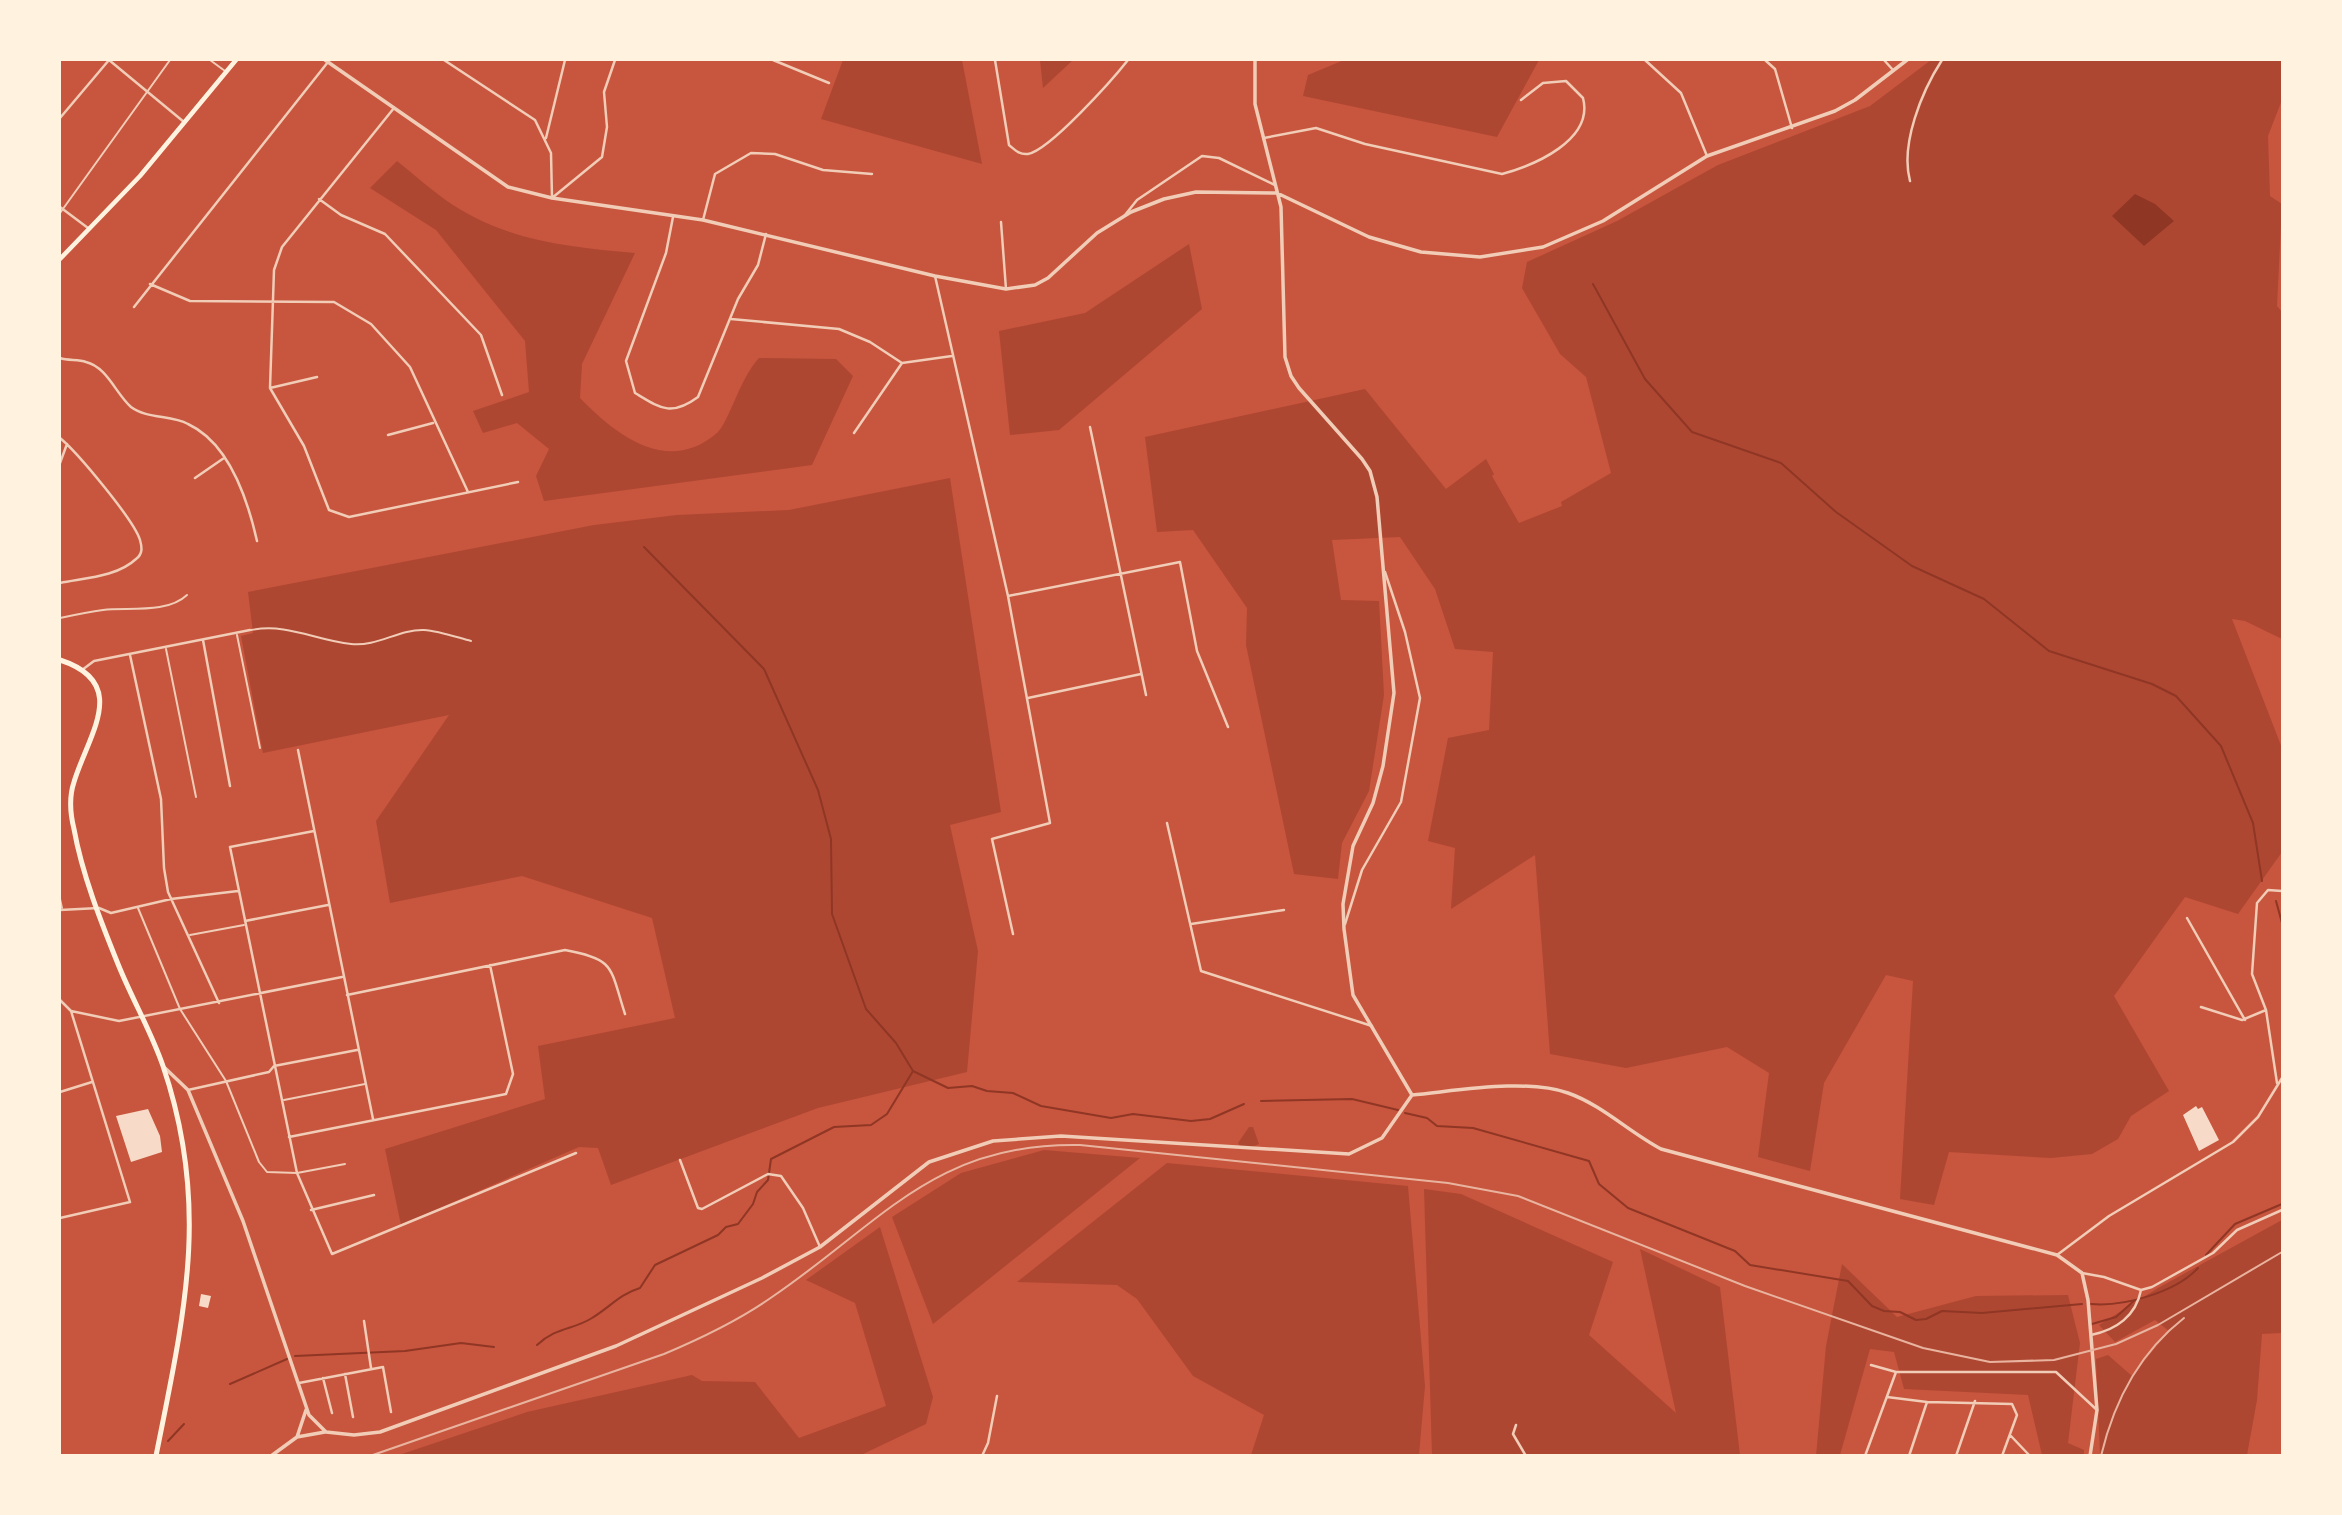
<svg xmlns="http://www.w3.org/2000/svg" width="2342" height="1515" font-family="'Zilla Slab',serif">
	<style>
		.green { fill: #ae4732 }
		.water { fill: #8f3625 }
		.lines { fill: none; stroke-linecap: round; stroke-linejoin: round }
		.stream { stroke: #8f3625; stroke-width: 2 }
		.building { fill: #f7dbc8 }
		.service { stroke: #f1ccb7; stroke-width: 2 }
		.minor { stroke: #f1ccb7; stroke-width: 2.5 }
		.tertiary { stroke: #f1ccb7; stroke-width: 3.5 }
		.secondary { stroke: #fff3e0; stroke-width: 4.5 }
		.primary { stroke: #fff3e0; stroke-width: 5 }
		.rail { stroke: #e9b49f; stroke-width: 2 }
	</style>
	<rect width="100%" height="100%" fill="#c8553d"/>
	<path class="green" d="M843 60H962L982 164 821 119Z
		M1040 60H1073L1043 88Z
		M1344 60H1539L1497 137 1303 96 1308 75Z
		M1931 60H2282V100L2268 136 2270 196 2282 204 2277 306 2282 312V639L2245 621 2232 619 2282 748V852L2238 914 2185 897 2114 996 2169 1091 2131 1116 2118 1139 2092 1154 2051 1158 1949 1152 1934 1205 1900 1199 1913 981 1886 975 1824 1083 1810 1171 1758 1157 1769 1073 1727 1047 1626 1068 1550 1054 1535 855 1451 909 1455 848 1428 841 1448 738 1489 730 1493 652 1455 649 1435 589 1400 537 1332 540 1341 600 1379 601 1384 695 1369 791 1342 843 1338 879 1294 874 1246 645 1247 608 1193 530 1157 532 1145 437 1365 389 1446 489 1486 459 1494 474 1492 476 1519 523 1562 506 1561 502 1611 473 1586 377 1560 354 1522 288 1527 262 1617 221 1718 165 1870 106Z
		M397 161C415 175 433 192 453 205 508 241 570 247 635 253L582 364 580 398C615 434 667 476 717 433 729 422 740 378 759 358L836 359 853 376 812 465 544 501 536 476 549 449 517 423 483 433 473 411 529 392 525 341 436 230 370 188Z
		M1189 244 1202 309 1059 430 1010 435 999 331 1085 313Z
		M950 478 1001 812 950 825 978 951 967 1072 818 1108 611 1185 598 1148 579 1147 401 1225 385 1149 545 1099 538 1046 675 1018 652 918 522 876 390 903 376 821 449 715 263 753 241 636 253 633 248 592 594 525 677 515 789 510Z
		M1249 1127H1253L1259 1144 1252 1147 1240 1146 1238 1143Z
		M1044 1150 1140 1158 933 1324 892 1217 961 1173Z
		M1167 1163 1408 1186 1425 1386 1419 1455H1251L1264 1415 1193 1376 1137 1299 1117 1285 1017 1282Z
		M1424 1189 1461 1194 1613 1262 1589 1335 1676 1413 1640 1249 1720 1287 1740 1455H1432Z
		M2282 1220V1333L2262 1334 2257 1400 2247 1455H2100L2096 1359 2108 1355 2132 1376 2169 1331 2155 1320 2115 1342 2099 1325 2158 1288Z
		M880 1227 933 1397 926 1424 861 1455H399L527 1412 692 1375 702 1381 755 1382 799 1438 886 1406 855 1303 806 1280Z
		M1842 1264 1897 1317 1976 1296 2068 1295 2080 1343 2068 1443 2084 1450V1455H2042L2028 1395 1904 1389 1894 1352 1870 1349 1840 1455 1816 1456 1826 1346Z"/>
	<path class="water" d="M2135 194 2155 204 2174 221 2144 246 2112 216Z"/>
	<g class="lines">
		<path class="stream" d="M1593 284 1645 379 1692 432 1781 463 1836 512 1912 566 1984 599 2049 651 2152 684 2176 696 2221 746 2253 823 2262 881
			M644 547 764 669 818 790 831 839 832 914 866 1009 896 1043 913 1071
			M2276 901 2282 923
			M1261 1101 1352 1099 1398 1110
			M1405 1113 1427 1118 1437 1126 1473 1128 1589 1161 1599 1184 1628 1208 1735 1251 1750 1265 1848 1281 1872 1306 1884 1311 1900 1312 1916 1320 1926 1319 1942 1311 1982 1313 2082 1304
			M2206 1255 2235 1224 2282 1204
			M2091 1304C2124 1307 2176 1292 2198 1268
			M2092 1324 2116 1317 2135 1300
			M537 1345C556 1327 573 1330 592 1318 610 1307 620 1294 640 1288L655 1265 718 1235 726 1227 738 1224 753 1204 757 1192 768 1180 771 1159 834 1127 871 1125 887 1114 913 1071 948 1088 972 1086 987 1091 1013 1093 1041 1106 1111 1118 1133 1114 1191 1121 1210 1119 1244 1104
			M295 1356 405 1351 461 1343 494 1347
			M230 1384 287 1359
			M168 1441 184 1424"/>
	</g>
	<path class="building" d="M2196 1106 2198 1109 2202 1107 2219 1140 2199 1151 2183 1115Z
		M148 1109 160 1136 162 1152 131 1162 116 1116Z
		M201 1294 211 1296 208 1308 199 1306Z"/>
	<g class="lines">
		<path class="service" d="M210 60 225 71
			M60 213 170 60
			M60 618C74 615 88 612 103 610 128 607 167 614 187 595
			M251 630C287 623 315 640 351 644 377 647 399 629 424 630 439 631 456 637 471 641
			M237 635 260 748
			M166 649 196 797
			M60 899 62 908
			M138 908 180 1009 226 1081 259 1162 267 1172 297 1173 345 1164
			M190 935 244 925
			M284 1100 365 1084"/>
		<path class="minor" d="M444 60 535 120 551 153 552 198
			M773 60 829 83
			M995 60 1009 145C1015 150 1019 155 1028 154 1050 150 1113 79 1128 60
			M1645 60 1681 93 1707 156
			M1765 60 1775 69 1792 128
			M1884 60 1893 70
			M394 108 282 247 274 270 270 388 304 446 329 510 349 517 518 482
			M60 118 109 60 184 122
			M546 138 565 60
			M1264 138 1316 128 1365 144 1502 174C1535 165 1594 140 1583 98L1566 81 1543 83 1521 100
			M1910 181C1900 144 1922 91 1942 60
			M552 198 602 157 607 127 604 92 615 60
			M319 199 341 215 385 234 481 335 502 395
			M60 207 88 228
			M1125 215 1137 200 1202 156 1219 158 1275 185
			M673 217 666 253 626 361 635 393C660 408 671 417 698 397L738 299 758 265 766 234
			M703 220 715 174 751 153 775 154 823 170 872 174
			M1001 222 1006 289
			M935 276 1008 596 1050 823 992 839 1013 934
			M150 284 190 301 334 302 371 324 410 367 468 492
			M134 307 328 62
			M731 319 839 329 870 342 902 363 952 356
			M60 358C68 361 78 359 86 362 107 367 116 394 131 407 147 419 171 415 188 424 229 443 248 501 257 541
			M270 388 317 377
			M1090 427 1146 695
			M854 433 902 363
			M388 435 433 423
			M60 438C77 452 134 520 140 540 142 547 143 554 136 559 117 577 84 578 60 583
			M60 463 67 444
			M195 478 224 458
			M1008 596 1180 562 1197 651 1228 727
			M203 640 230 786
			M130 655 161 799 164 868 168 892 219 1003
			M82 670 94 661 250 630
			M1028 698 1141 674
			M298 750 373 1119
			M1167 823 1201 971 1372 1026
			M314 831 230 847 297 1173 332 1254 576 1153
			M60 910 99 908 111 913 171 899 238 891
			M2187 918 2245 1020
			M245 921 328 905
			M1191 924 1284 910
			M1345 924 1362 870 1401 802 1420 698 1405 632 1385 572
			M347 995 565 950C616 959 610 968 625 1014
			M60 1000 71 1011 130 1202 60 1218
			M2201 1007 2242 1020 2266 1010
			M71 1011 119 1021 342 977
			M2277 1083 2266 1010 2252 974 2257 903 2268 890 2282 891
			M188 1090 269 1072 274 1066 357 1050
			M60 1092 92 1082
			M289 1137 506 1094 513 1074 490 965
			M680 1160 698 1208 702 1209 768 1174 781 1176 803 1208 820 1247
			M311 1210 374 1195
			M2057 1255 2109 1216 2233 1142 2258 1117 2282 1078
			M2082 1273 2104 1277 2141 1290 2152 1287 2213 1253 2237 1230 2282 1210
			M364 1321 371 1368
			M2091 1335C2116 1330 2136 1316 2141 1290
			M1871 1365 1896 1372
			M345 1374 353 1417
			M323 1378 332 1413
			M299 1383 383 1367 391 1412
			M1887 1397 1927 1402 2012 1404 2017 1415 2002 1456
			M1516 1425 1513 1434 1526 1456
			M2010 1435 2030 1456
			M982 1456 988 1443 997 1396
			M1865 1456 1896 1372H2056L2097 1410
			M1909 1456 1927 1402
			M1956 1456 1975 1401"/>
		<path class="tertiary" d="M325 60 508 187 552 198 703 220 935 276 1006 289 1035 285 1048 278 1097 233 1131 212 1164 199 1196 192 1277 193 1369 237 1421 252 1480 257 1543 247 1603 221 1707 156 1835 111 1855 100 1907 60
			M1255 60V104L1281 207 1285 357 1291 376 1299 388 1362 459 1370 471 1377 497 1394 693 1383 766 1373 803 1353 846 1343 904 1344 929 1353 995 1412 1095
			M165 1068 188 1090 243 1221 309 1415 326 1432 354 1435 380 1432 616 1346 762 1278 820 1247 929 1162 993 1141 1061 1136 1349 1154 1382 1138 1412 1095
			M1412 1095C1456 1091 1526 1078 1568 1093 1602 1105 1629 1132 1661 1149L2057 1255 2082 1273 2088 1300 2097 1410 2090 1456
			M297 1437 325 1432
			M271 1456 297 1437 306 1410"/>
		<path class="secondary" d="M60 259 140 176 236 60"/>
		<path class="primary" d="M60 660C131 683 88 735 74 782 69 797 70 813 74 829 82 874 101 922 118 964 132 999 151 1031 163 1066 211 1207 184 1315 156 1456"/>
		<path class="rail" d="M370 1456 664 1354C702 1338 738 1321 772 1297 881 1223 935 1142 1080 1145L1448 1183 1518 1196 1745 1286 1923 1348 1990 1362 2054 1360 2116 1344 2158 1325 2282 1252
			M2101 1456C2114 1401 2139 1353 2184 1318"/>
	</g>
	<rect width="2342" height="1515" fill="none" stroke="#fff3e0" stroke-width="122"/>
</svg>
